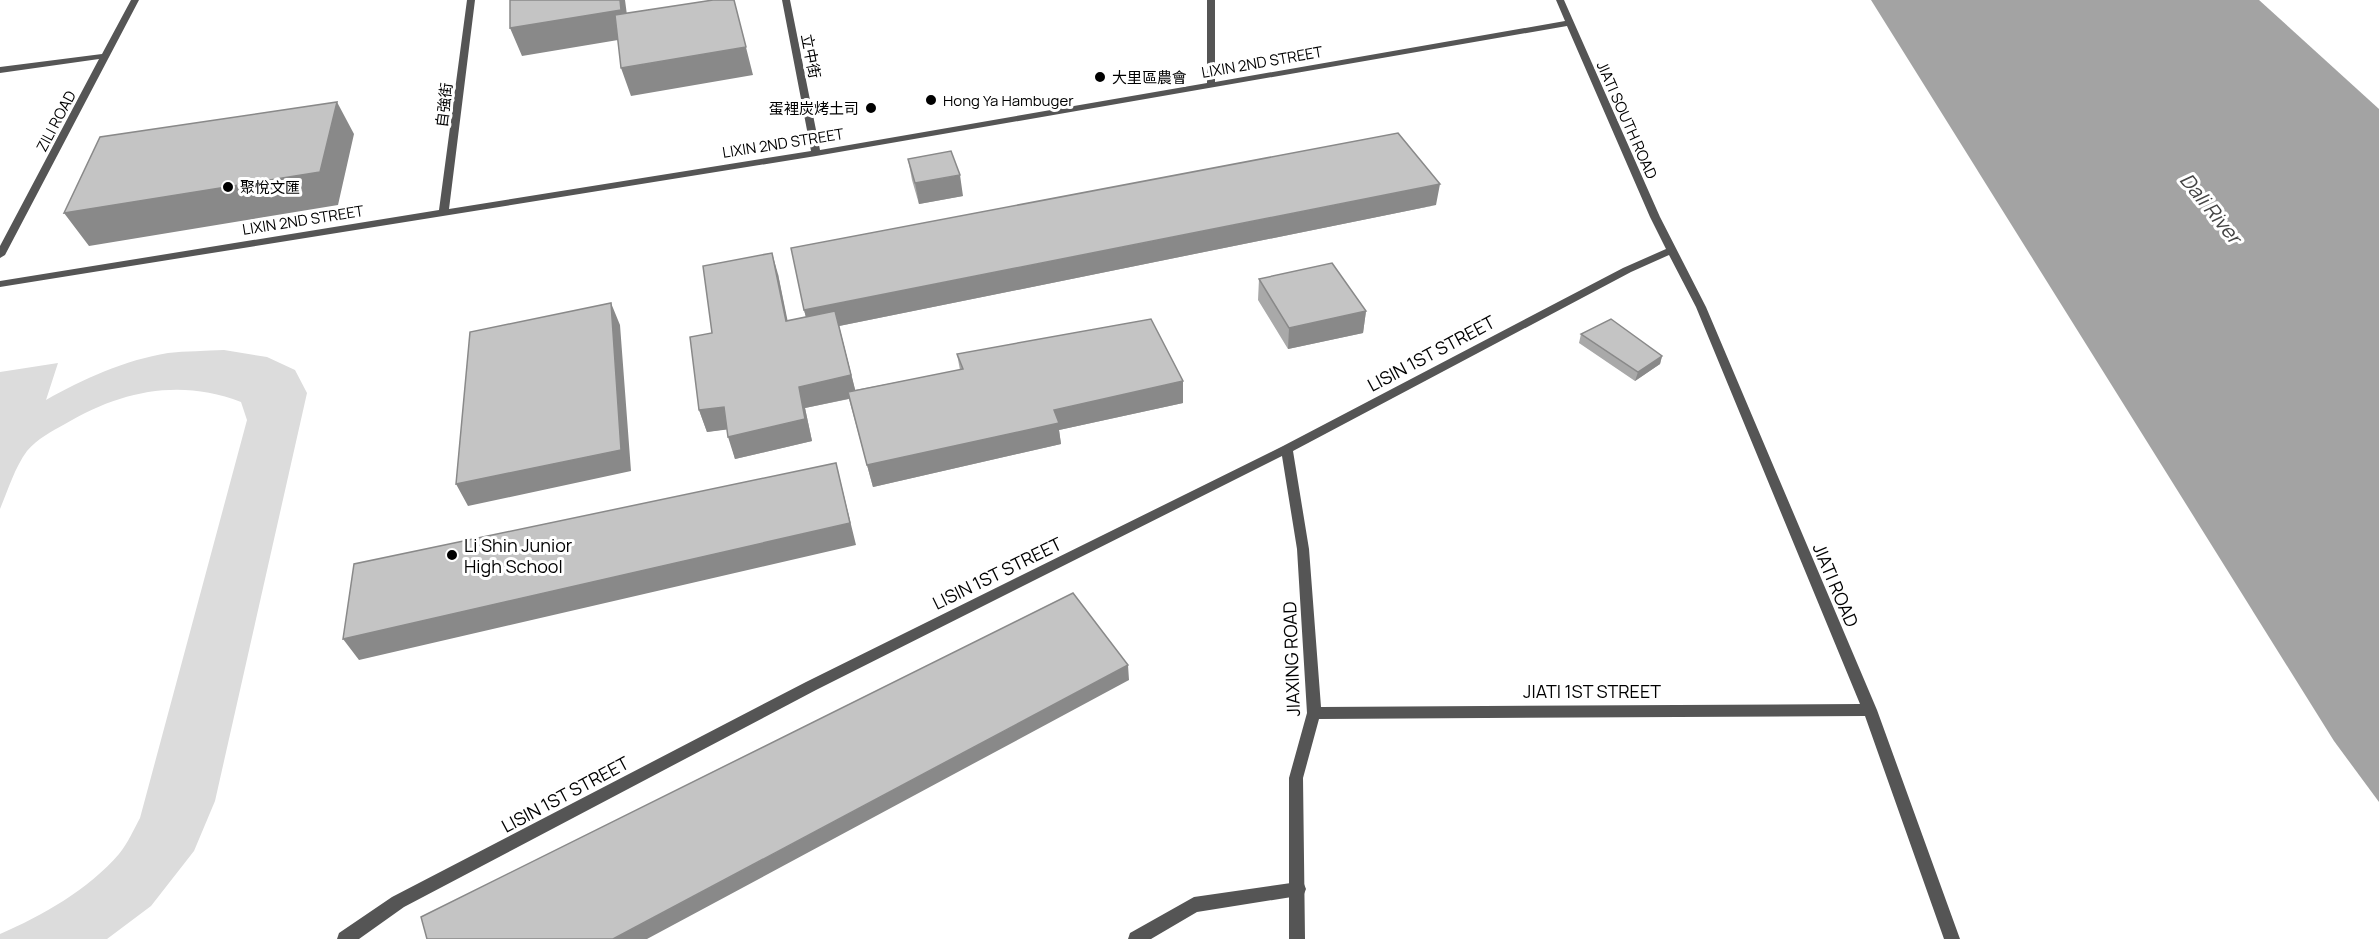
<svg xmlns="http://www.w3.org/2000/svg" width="2379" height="939" font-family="Manrope,'Noto Sans TC',sans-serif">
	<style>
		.green { fill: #dcdcdc }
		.water { fill: #a3a3a3 }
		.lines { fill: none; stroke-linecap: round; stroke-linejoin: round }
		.lane { fill: #555; fill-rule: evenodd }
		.street { fill: #555; fill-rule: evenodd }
		.wall { fill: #a9a9a9 }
		.shaded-wall { fill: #898989 }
		.building { fill: #c4c4c4; stroke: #898989; stroke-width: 1.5 }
		.poi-dot { fill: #000; stroke: #fff; stroke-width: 2 }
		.labels { text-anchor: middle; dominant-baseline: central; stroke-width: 6; stroke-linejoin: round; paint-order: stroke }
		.far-street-label { font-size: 15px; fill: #000; stroke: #fff }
		.far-poi-label { font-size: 15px; fill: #000; stroke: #fff; text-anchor: start }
		.street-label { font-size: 18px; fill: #000; stroke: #fff }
		.poi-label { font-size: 18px; fill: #000; stroke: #fff; text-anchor: start }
		.water-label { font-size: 20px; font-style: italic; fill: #444; stroke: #fff }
	</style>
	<rect width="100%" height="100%" fill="#fff"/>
	<path class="green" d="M224 350 267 357 295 370 307 393 215 801 194 851 151 906 107 939H0V934C42 916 89 889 119 854 128 843 134 829 140 818L247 420 241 402C180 378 120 391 65 424 52 431 37 439 27 451 15 467 8 490 0 509V372L58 363 46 400C83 379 125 360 168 353 186 351 205 351 224 350Z"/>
	<path class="water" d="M1871 0H2259L2379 109V802L2334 741Z"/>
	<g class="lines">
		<path class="lane" d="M1298 882 1304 884 1306 889 1304 894 1298 896 1197 912 1151 939H1128L1130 933 1194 897Z"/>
		<path class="street" d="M131 0H139L5 255 0 258V246L99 59 0 73V67L102 54Z
			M467 0H475L449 209 811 151 782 0H790L820 150 1207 83V0H1215V82L1565 21 1556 0H1564L1660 217 1706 307 1877 710 1960 939H1944L1865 716 1319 719 1303 778 1305 939H1289V778L1307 713 1297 549 1282 456 816 690 404 907 359 939H337L339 933 392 897 806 682 1283 446 1623 268 1666 249 1650 217 1567 26 816 156 0 287V281L439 210ZM1669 255 1696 307 1860 704 1321 707 1309 549 1293 451 1631 272Z"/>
	</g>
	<path class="wall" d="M908 159 963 196 919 204 912 180Z
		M1436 205 839 326 855 390 960 370 957 354 1183 381V403L1059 430 1061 444 873 487 849 399 805 408 812 441 735 459 727 429 707 432 699 410 712 333 778 274 787 321 806 317 804 310Z
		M1259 279 1366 311 1363 333 1288 349 1258 300Z
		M1581 334 1662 356 1660 364 1635 381 1579 343Z"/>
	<path class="shaded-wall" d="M620 0H625L630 38 522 56 510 28Z
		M734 0 753 75 631 96 621 68Z
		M337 102 354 134 338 205 89 246 64 213Z
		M960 175 963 196 919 204 915 183Z
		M1440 184 1436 205 839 326 857 397 805 408 812 441 735 459 728 437 799 387 810 332 804 310Z
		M772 253 778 274 792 342 786 321Z
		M611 303 620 325 631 471 468 506 456 484Z
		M1366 311 1363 333 1288 349 1289 328Z
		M1662 356 1660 364 1635 381 1638 372Z
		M1183 381V403L1059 430 1061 444 873 487 867 465 1054 410Z
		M724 407 731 429 707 432 699 410Z
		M836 463 856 545 359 660 343 639Z
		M1128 665 1129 680 647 939H613Z"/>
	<path class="building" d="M510 0H620L621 10 510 28Z
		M713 0H734L746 47 621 68 615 15Z
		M337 102 320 172 64 213 100 137Z
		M1398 133 1440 184 804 310 791 248Z
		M951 151 960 175 915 183 908 159Z
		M772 253 786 321 835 311 851 375 799 387 805 419 728 437 724 407 699 410 690 337 712 333 703 266Z
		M1332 263 1366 311 1289 328 1259 279Z
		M611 303 621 450 456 484 470 332Z
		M1151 319 1183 381 1054 410 1059 423 867 465 848 392 963 369 957 354Z
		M1611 319 1662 356 1638 372 1581 334Z
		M836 463 850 523 343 639 354 564Z
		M1073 593 1128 665 613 939H427L421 917Z"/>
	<g class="poi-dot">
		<circle cx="1100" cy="77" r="6"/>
		<circle cx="931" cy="100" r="6"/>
		<circle cx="871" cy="108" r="6"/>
		<circle cx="228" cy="187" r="6"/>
		<circle cx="452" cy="555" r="6"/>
	</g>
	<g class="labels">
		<g class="far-street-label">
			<text transform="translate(811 56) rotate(79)">立中街</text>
			<text transform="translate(1262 62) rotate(-10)">LIXIN 2ND STREET</text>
			<text transform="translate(444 105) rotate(-83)">自強街</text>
			<text transform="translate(1627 120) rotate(66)">JIATI SOUTH ROAD</text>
			<text transform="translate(56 121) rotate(-62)">ZILI ROAD</text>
			<text transform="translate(783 143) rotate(-9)">LIXIN 2ND STREET</text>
			<text transform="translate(303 220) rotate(-9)">LIXIN 2ND STREET</text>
		</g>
		<g class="far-poi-label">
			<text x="1112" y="77">大里區農會</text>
			<text x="943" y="100">Hong Ya Hambuger</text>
			<text x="859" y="108" text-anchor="end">蛋裡炭烤土司</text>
			<text x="240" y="187">聚悅文匯</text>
		</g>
		<g class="street-label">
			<text transform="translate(1431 353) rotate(-28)">LISIN 1ST STREET</text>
			<text transform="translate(997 573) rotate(-26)">LISIN 1ST STREET</text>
			<text transform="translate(1836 585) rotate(67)">JIATI ROAD</text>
			<text transform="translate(1291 659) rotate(-92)">JIAXING ROAD</text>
			<text x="1592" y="691">JIATI 1ST STREET</text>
			<text transform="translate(565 794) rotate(-28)">LISIN 1ST STREET</text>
		</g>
		<g class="poi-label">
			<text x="464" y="545">Li Shin Junior<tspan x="464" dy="21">High School</tspan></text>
		</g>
		<g class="water-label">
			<text transform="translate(2211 208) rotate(51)">Dali River</text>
		</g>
	</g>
</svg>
